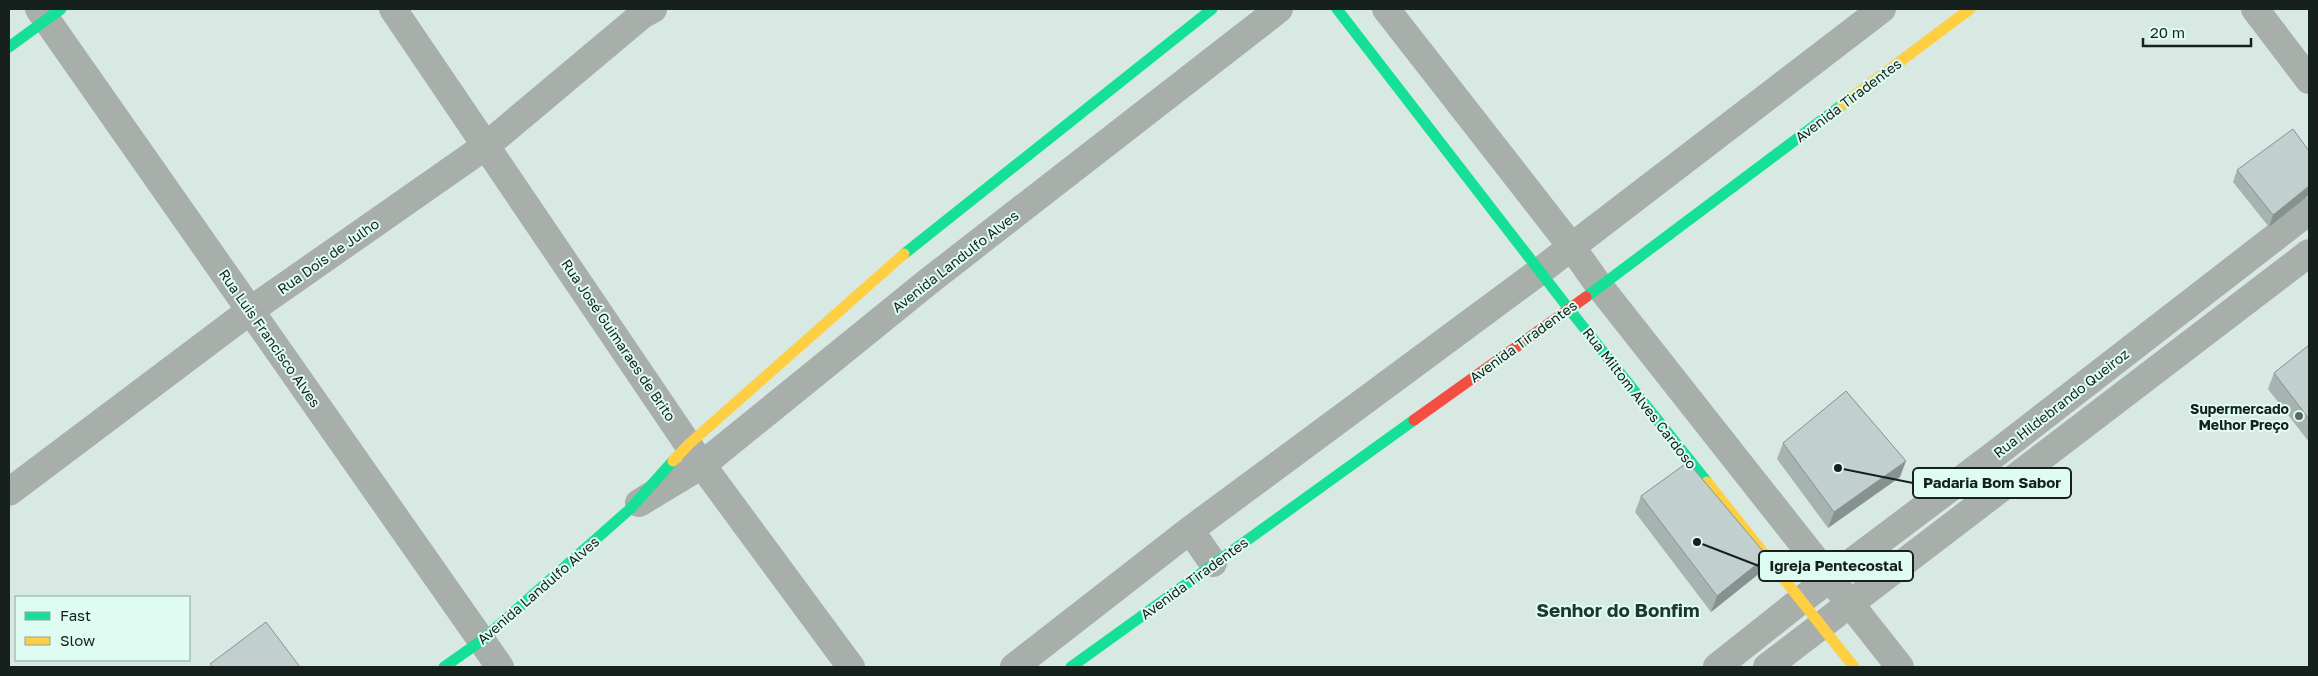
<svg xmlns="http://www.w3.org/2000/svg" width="2318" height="676" font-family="'Golos Text',sans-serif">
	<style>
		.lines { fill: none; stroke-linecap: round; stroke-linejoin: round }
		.street { stroke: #a8aeaa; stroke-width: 28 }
		.fast { stroke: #16e098; stroke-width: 11 }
		.slow { stroke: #ffcf43; stroke-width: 11 }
		.jam { stroke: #f24e42; stroke-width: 11 }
		.wall { fill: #a6b3b1 }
		.shaded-wall { fill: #879290 }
		.building { fill: #c1d0ce; stroke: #879290 }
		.poi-dot { fill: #5a6762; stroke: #dffcf2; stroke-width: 2 }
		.labels { text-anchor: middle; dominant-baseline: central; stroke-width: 4; stroke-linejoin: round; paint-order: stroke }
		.street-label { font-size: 14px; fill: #16211d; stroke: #dffcf2 }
		.poi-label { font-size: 14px; font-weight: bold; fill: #16211d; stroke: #dffcf2; text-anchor: end }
		.district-label { font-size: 19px; font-weight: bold; fill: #1e362f; stroke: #dffcf2 }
		.leader { fill: none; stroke: #16211d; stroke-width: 2 }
		.callout-dot { fill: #16211d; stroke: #dffcf2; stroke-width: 2 }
		.callout { fill: #dffcf2; stroke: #16211d; stroke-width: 2 }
		.callout-label { font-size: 15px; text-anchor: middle; font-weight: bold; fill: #16211d }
	</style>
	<rect width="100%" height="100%" fill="#d8e9e3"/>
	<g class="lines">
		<path class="street" d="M39 9 500 667
			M393 9 702 465 851 667
			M1386 9 1571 246 1600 287 1900 667
			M2255 9 2309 80
			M9 492 251 310 487 145 642 15 653 9
			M639 503 702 465 929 281 1279 9
			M1190 530 1213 563
			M1014 667 1190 530 1540 271 1882 9
			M1717 667 1800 601 1994 455 2309 211
			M1767 667 2309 253"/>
		<path class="fast" d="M1337 9 1569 309 1707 482
			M9 47 61 9
			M904 254 1212 9
			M1586 297 1842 105
			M444 667 481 641 630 509 673 461
			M1071 667 1414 420"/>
		<path class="slow" d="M1842 105 1970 9
			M673 461 689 444 904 254
			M1707 482 1854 667"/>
		<path class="jam" d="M1414 420 1586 297"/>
	</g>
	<path class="wall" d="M2309 151 2269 227 2233 182 2237 170Z
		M2309 345V442L2268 389 2274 373Z
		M1783 443 1900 477 1828 528 1777 459Z
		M1641 496 1761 572 1711 612 1635 512Z"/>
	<path class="shaded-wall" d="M2309 186V195L2269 227 2273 215Z
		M1906 461 1900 477 1828 528 1834 512Z
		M1767 556 1761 572 1711 612 1717 596Z"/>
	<path class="building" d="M2293 129 2309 151V186L2273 215 2237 170Z
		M2309 345V419L2274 373Z
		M1846 391 1906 461 1834 512 1783 443Z
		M1688 462 1767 556 1717 596 1641 496Z
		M266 622 300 667H213L210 664Z"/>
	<circle class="poi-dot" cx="2299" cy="416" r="5"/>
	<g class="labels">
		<g class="street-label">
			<text transform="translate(1848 100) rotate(-37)">Avenida Tiradentes</text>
			<text transform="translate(328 256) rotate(-35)">Rua Dois de Julho</text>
			<text transform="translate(955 261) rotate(-38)">Avenida Landulfo Alves</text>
			<text transform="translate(270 338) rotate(55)">Rua Luis Francisco Alves</text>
			<text transform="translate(619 340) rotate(56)">Rua José Guimaraes de Brito</text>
			<text transform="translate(1523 341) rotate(-36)">Avenida Tiradentes</text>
			<text transform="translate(1640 398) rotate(52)">Rua Miltom Alves Cardoso</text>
			<text transform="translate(2061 403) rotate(-38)">Rua Hildebrando Queiroz</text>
			<text transform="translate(1194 578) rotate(-36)">Avenida Tiradentes</text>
			<text transform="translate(538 590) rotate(-41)">Avenida Landulfo Alves</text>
		</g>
		<g class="poi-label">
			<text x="2289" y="408">Supermercado<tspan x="2289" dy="16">Melhor Preço</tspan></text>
		</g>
		<g class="district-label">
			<text x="1618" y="609">Senhor do Bonfim</text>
		</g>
	</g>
	<path class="leader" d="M1838 468L1913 483M1697 542L1759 566"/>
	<g class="callout-dot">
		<circle cx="1838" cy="468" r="5"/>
		<circle cx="1697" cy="542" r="5"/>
	</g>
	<g class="callout">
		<rect x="1913" y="468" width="158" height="30" rx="5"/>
		<rect x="1759" y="551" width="154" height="30" rx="5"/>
	</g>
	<g class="callout-label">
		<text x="1992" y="488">Padaria Bom Sabor</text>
		<text x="1836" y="571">Igreja Pentecostal</text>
	</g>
	<rect width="2318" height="676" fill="none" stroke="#16211d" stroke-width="20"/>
	<rect x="15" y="596" width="175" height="65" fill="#dffcf2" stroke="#8fa49d"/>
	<rect x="25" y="612" width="25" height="8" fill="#16e098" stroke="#8fa49d"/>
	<text x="60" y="621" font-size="15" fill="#16211d">Fast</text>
	<rect x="25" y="637" width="25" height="8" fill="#ffcf43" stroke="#8fa49d"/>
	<text x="60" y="646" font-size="15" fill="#16211d">Slow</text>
	<path d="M2143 38v8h108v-8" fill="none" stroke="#16211d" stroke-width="2.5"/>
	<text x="2150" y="38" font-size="15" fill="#16211d" stroke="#dffcf2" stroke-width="4" paint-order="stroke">20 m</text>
</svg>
